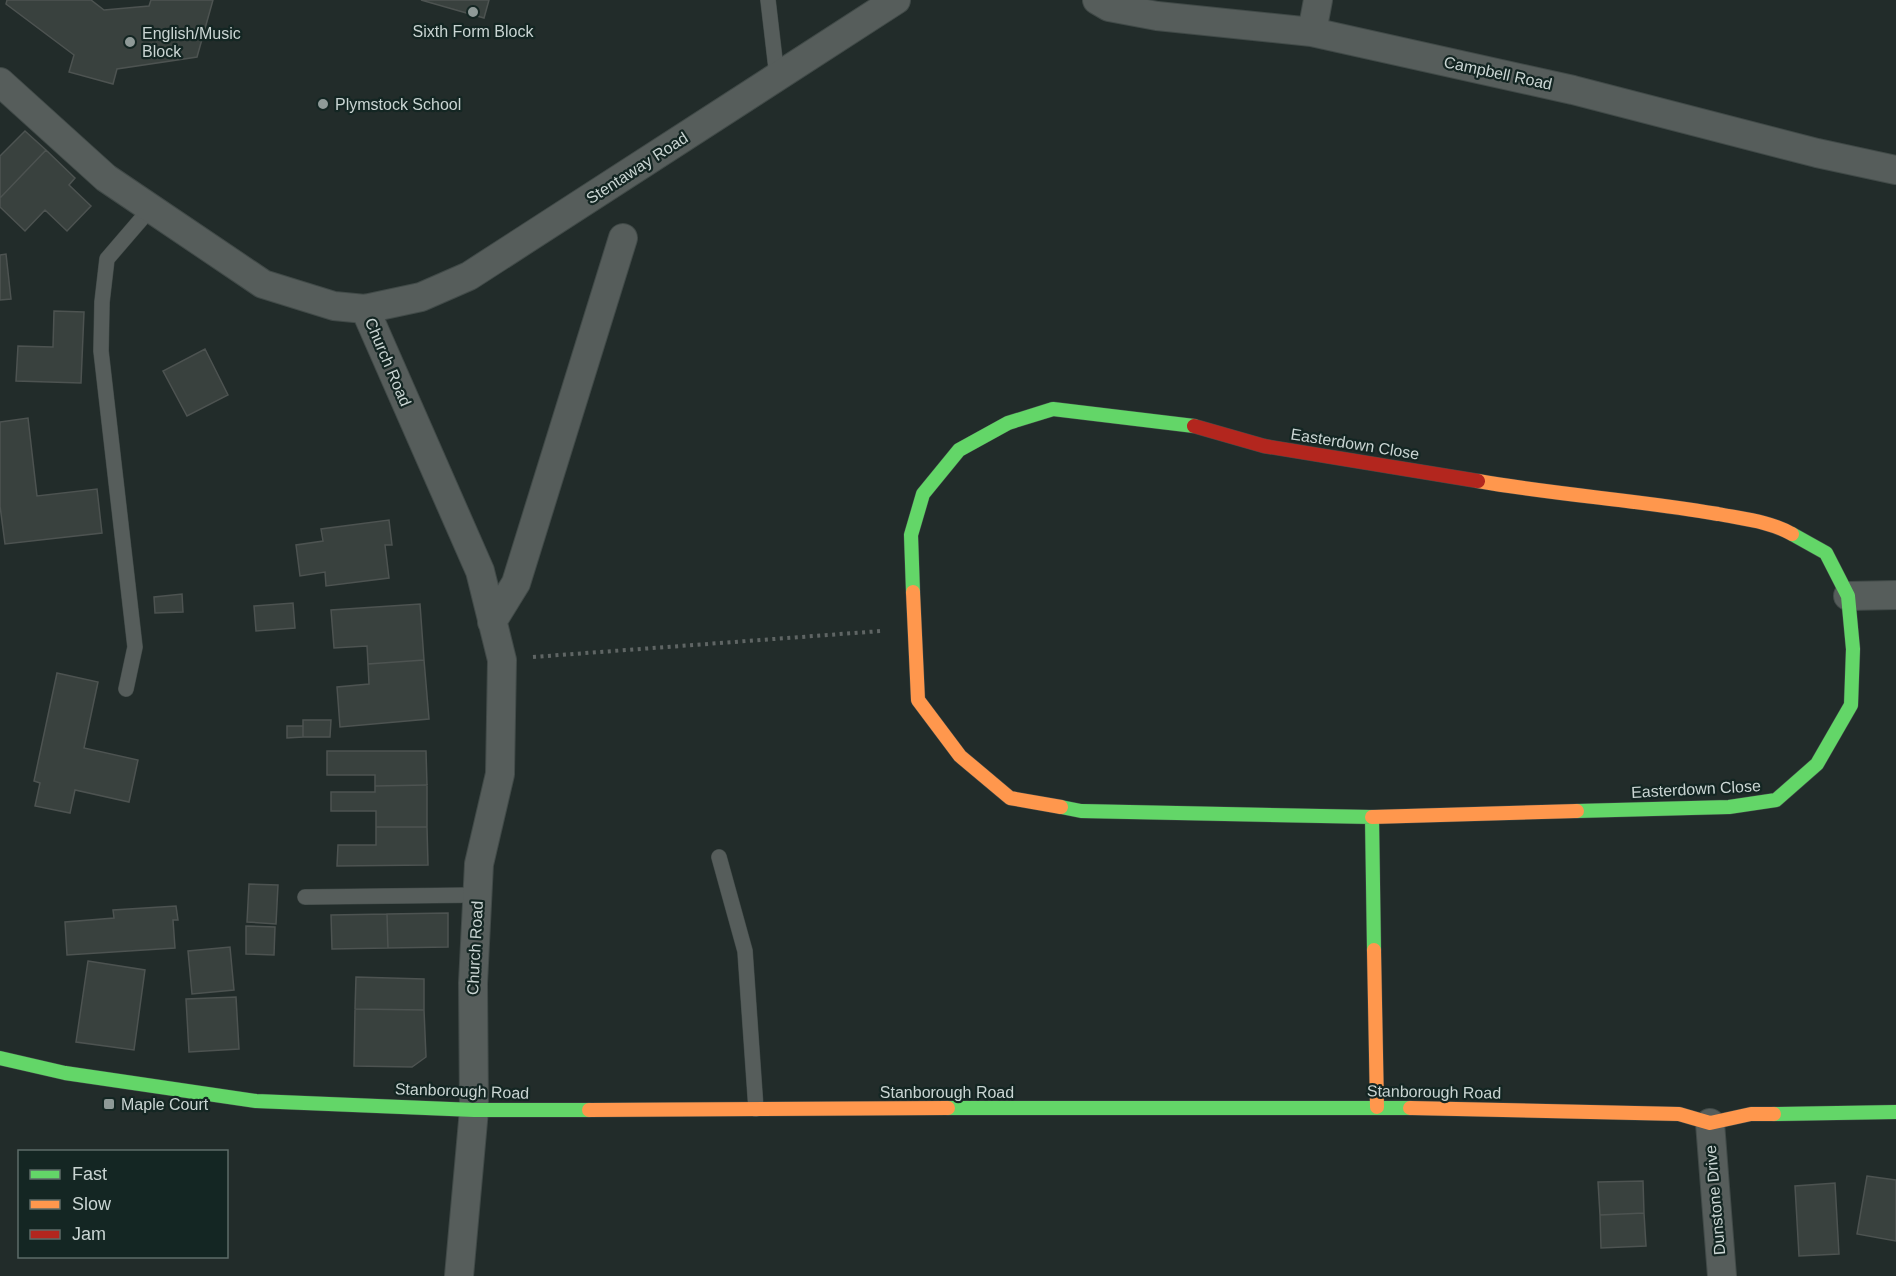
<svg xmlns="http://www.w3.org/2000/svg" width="1896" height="1276" font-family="Arial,sans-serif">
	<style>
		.building { fill: #39413e; stroke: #4d5351; stroke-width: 1.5 }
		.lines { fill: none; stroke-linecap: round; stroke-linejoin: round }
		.lane-casing { stroke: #414a48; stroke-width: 16 }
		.street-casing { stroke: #414a48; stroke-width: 30 }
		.fast-casing { stroke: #414a48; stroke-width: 15 }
		.slow-casing { stroke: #414a48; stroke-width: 15 }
		.jam-casing { stroke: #414a48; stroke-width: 15 }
		.path { stroke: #5f6564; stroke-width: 4; stroke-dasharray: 3 4.5; stroke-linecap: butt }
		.lane { stroke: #565d5b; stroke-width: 15 }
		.street { stroke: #565d5b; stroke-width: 28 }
		.fast { stroke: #63d668; stroke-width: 14 }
		.slow { stroke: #ff974d; stroke-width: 14 }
		.jam { stroke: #b3261e; stroke-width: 14 }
		.poi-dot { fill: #8f9a98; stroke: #142623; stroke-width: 2 }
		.labels { text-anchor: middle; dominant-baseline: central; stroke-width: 4.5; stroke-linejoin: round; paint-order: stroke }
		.poi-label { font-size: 16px; fill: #cad5d3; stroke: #142623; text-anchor: start }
		.street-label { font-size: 16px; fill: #cad5d3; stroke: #142623 }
	</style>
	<rect width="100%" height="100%" fill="#222c2a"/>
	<path class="building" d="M7 0H91L104 10 149 6 151 0H213L197 57 117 69 113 84 69 72 74 55 6 4Z
		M421 0H489L484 18Z
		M25 131 46 150 0 198V156Z
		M46 150 75 178 69 185 91 206 67 231 45 210 25 231 0 207V198Z
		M6 254 11 299 0 300V255Z
		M54 311 84 312 81 383 16 381 18 346 53 347Z
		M205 349 228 395 187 416 163 371Z
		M28 418 37 496 97 489 102 533 5 544 0 506V422Z
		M389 520 392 545H385L389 578 326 586 325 572 300 576 296 545 323 541 321 529Z
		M182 594 183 612 155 613 154 597Z
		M293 603 295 628 256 631 254 606Z
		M420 604 424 660 368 664 367 646 334 648 331 610Z
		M424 660 429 719 340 727 337 687 369 684 368 664Z
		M57 673 98 682 84 748 138 760 129 802 75 790 70 813 35 806 40 783 34 781Z
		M303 720H331L330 737H303Z
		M287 726H303V737L287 738Z
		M327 751H426L427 785 375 786V775H327Z
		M427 785V827H376V811H331V792H375V786Z
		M376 827H427L428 865 337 866 338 845H376Z
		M249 884 278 885 276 924 247 922Z
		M176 906 178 920H173L175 948 67 955 65 922 114 918 113 910Z
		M448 913V947L388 948 387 914Z
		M387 914 388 948 332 949 331 915Z
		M246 926 275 927 274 955 246 954Z
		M230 947 234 990 192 994 188 951Z
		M88 961 145 970 134 1050 76 1042Z
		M356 977 424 979V1010L355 1009Z
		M236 997 239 1049 189 1052 186 999Z
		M355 1009 424 1010 426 1057 412 1067 354 1066Z
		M1867 1176 1896 1180V1241L1857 1234Z
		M1643 1181 1644 1213 1600 1215 1598 1182Z
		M1835 1183 1839 1254 1799 1256 1795 1186Z
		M1644 1213 1646 1246 1601 1248 1600 1215Z"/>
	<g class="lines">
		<defs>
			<path id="lane" d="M768 0 777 77
				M126 689 135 647 101 351 102 302 107 259 150 209
				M719 857 745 951 756 1109
				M305 897 478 895"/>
			<path id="street" d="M1097 0 1109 7 1157 16 1312 32 1573 90 1817 153 1896 170
				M1312 32 1318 0
				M0 82 106 178 263 284 334 306 365 309 421 297 469 276 896 0
				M365 309 480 571 502 660 500 774 479 864 473 983 474 1110 459 1276
				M1848 596 1896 595
				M492 622 516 583 623 238
				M1710 1123 1722 1276"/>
			<path id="fast" d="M913 592 911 535 923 494 959 450 1008 423 1053 409 1194 426
				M1061 807 1081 811 1372 817 1374 950
				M1577 811 1729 807 1776 800 1817 764 1851 705 1853 649 1848 596 1826 553 1792 534
				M0 1058 65 1073 256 1101 474 1110H589
				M948 1108H1410
				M1774 1114 1896 1112"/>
			<path id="slow" d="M1478 481C1557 495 1638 500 1718 514 1743 519 1769 521 1792 534
				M913 592 918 700 960 756 1010 798 1061 807
				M1372 817 1577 811
				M1374 950 1377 1107
				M1410 1108 1679 1114 1710 1123 1751 1114H1774
				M589 1110 948 1108"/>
			<path id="jam" d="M1194 426 1264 446 1478 481"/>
		</defs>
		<use href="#lane" class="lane-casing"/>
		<use href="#street" class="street-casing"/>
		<use href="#fast" class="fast-casing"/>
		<use href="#slow" class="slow-casing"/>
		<use href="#jam" class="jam-casing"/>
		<path class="path" d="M533 657 881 631"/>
		<use href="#lane" class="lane"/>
		<use href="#street" class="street"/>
		<use href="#fast" class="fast"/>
		<use href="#slow" class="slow"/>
		<use href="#jam" class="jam"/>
	</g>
	<g class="poi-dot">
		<circle cx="473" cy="12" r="6"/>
		<circle cx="130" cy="42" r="6"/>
		<circle cx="323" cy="104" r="6"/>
		<rect x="103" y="1098" width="12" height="12" rx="3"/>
	</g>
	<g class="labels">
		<g class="poi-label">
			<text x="473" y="31" text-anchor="middle">Sixth Form Block</text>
			<text x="142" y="33">English/Music<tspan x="142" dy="18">Block</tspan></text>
			<text x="335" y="104">Plymstock School</text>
			<text x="121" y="1104">Maple Court</text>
		</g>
		<g class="street-label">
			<text transform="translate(1498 73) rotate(12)">Campbell Road</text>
			<text transform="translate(637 168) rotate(-33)">Stentaway Road</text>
			<text transform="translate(388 362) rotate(67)">Church Road</text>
			<text transform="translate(1355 444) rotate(9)">Easterdown Close</text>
			<text transform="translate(1696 789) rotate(-3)">Easterdown Close</text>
			<text transform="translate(475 948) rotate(-87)">Church Road</text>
			<text transform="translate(462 1091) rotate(2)">Stanborough Road</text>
			<text x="947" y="1092">Stanborough Road</text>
			<text transform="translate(1434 1092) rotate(1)">Stanborough Road</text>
			<text transform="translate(1715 1200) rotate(-95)">Dunstone Drive</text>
		</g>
	</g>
	<rect x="18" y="1150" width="210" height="108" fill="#142623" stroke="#5d6c69" stroke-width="1.5"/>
	<rect x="30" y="1170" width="30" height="9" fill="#63d668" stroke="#5d6c69" stroke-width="1.5"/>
	<text x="72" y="1180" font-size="18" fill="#cad5d3">Fast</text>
	<rect x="30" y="1200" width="30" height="9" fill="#ff974d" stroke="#5d6c69" stroke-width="1.5"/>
	<text x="72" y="1210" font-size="18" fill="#cad5d3">Slow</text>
	<rect x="30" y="1230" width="30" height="9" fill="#b3261e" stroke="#5d6c69" stroke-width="1.5"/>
	<text x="72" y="1240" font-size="18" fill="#cad5d3">Jam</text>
</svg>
